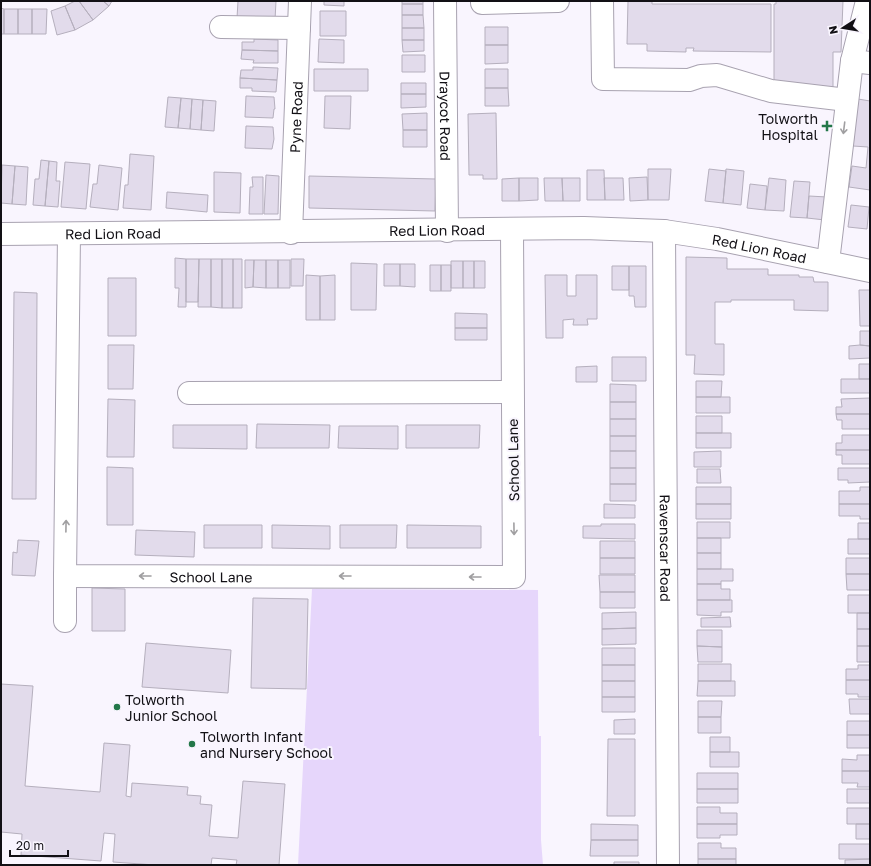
<svg xmlns="http://www.w3.org/2000/svg" width="871" height="866" font-family="'Golos Text',sans-serif">
	<style>
		.green { fill: #e6d6fb }
		.building { fill: #e2dbeb; stroke: #b5afbd }
		.lines { fill: none; stroke-linecap: round; stroke-linejoin: round }
		.minor-casing { stroke: #a8a2b0; stroke-width: 24 }
		.minor { stroke: #fff; stroke-width: 22 }
		.oneway { stroke: #a09fa1 }
		.poi-dot { fill: #237749; stroke: #f9f5fe; stroke-width: 1.5 }
		.labels { text-anchor: middle; dominant-baseline: central; stroke-width: 4; stroke-linejoin: round; paint-order: stroke }
		.street-label { font-size: 14px; fill: #121015; stroke: #f9f5fe }
		.poi-label { font-size: 14px; fill: #121015; stroke: #f9f5fe; text-anchor: start }
	</style>
	<rect width="100%" height="100%" fill="#f9f5fe"/>
	<path class="green" d="M312 589 538 590 539 736H541V840L543 865H298Z"/>
	<path class="building" d="M75 1H79L93 20 75 30 65 6Z
		M79 1H103L109 6 93 20Z
		M103 1H112L109 6Z
		M238 1H276L275 20 237 18Z
		M324 1H344V6L324 5Z
		M402 1H423V4H402Z
		M628 1H652V4H771V52L693 51 694 48H686V52L647 51V44H627Z
		M776 1H843L841 52H833V87H774V4H776Z
		M402 4H423V15H402Z
		M65 6 75 30 57 35 51 11Z
		M1 8 4 9V34H1Z
		M4 9H18V34H4Z
		M18 9H32V34H18Z
		M32 9H47L46 34H32Z
		M320 11H346V36H320Z
		M402 15H423L424 28H402Z
		M485 27H508V45H485Z
		M402 28H424V40H402Z
		M254 39 278 40V51L242 50V42H254Z
		M319 39 344 40V63L318 62Z
		M402 40H424V51L403 52Z
		M485 45H508V63L485 64Z
		M242 50 278 51V63H253L254 60 241 59Z
		M402 55H425V72H402Z
		M253 67 278 68 277 80 240 78 241 70H253Z
		M314 69H368V91H314Z
		M485 69H508V88H485Z
		M240 78 277 80 276 92 252 91V88H240Z
		M401 83H426V94H401Z
		M485 88H508L509 106H485Z
		M401 94H426V107L401 108Z
		M246 96 274 97 275 109H274L273 118 245 117Z
		M325 96H351L350 129 324 128Z
		M168 97 181 98 178 128 165 127Z
		M181 98 192 99 190 129 178 128Z
		M192 99 203 100 201 130 190 129Z
		M858 99 870 101V190L849 187 852 166 866 168 868 147 853 146Z
		M203 100 216 101 214 131 201 130Z
		M427 113V130H403L402 114Z
		M496 113 497 179H483V175H469L468 114Z
		M246 126 273 127 274 139 272 149 245 148Z
		M403 130H427V147H403Z
		M130 154 154 156 151 210 123 208 125 185H128Z
		M41 160 49 161 45 206 33 205 35 179H39Z
		M49 161 57 162 56 181H60L58 207 45 206Z
		M65 162 90 164 86 209 61 207Z
		M2 165 15 166 12 204 1 203Z
		M99 165 122 168 118 210 90 207 93 184H97Z
		M15 166 28 167 26 205 12 204Z
		M648 169H671L669 200H648Z
		M709 169 726 171 723 203 705 201Z
		M726 169 744 171 741 205 723 203Z
		M587 170H604L605 200H587Z
		M214 172 241 173 240 213 214 212Z
		M266 175 279 176 278 214H264Z
		M309 176 436 179 435 211 309 208Z
		M252 177H263V214H249L250 187H253Z
		M647 177 648 200 630 201 629 178Z
		M519 178V201H502V179Z
		M519 178H538V200L519 201Z
		M544 178H562L563 201H545Z
		M562 178H580V201H563Z
		M604 178H623L624 200H605Z
		M769 178 786 180 784 211 765 210Z
		M794 181 810 182 807 218 790 217Z
		M750 184 767 186 765 210 747 208Z
		M167 192 208 195 207 212 166 208Z
		M809 196 827 197 825 220 807 218Z
		M851 205 869 207 867 229 848 227Z
		M686 257 727 258V269H768V275H799V277H813L814 282H828V311L794 310V300H731V302H715V344H724V375L694 374 695 355H686Z
		M175 258 186 259V307H178L179 288H175Z
		M186 259H199L198 302H186Z
		M199 259H211V307H198Z
		M211 259H222V308L211 307Z
		M222 259H233V308H222Z
		M233 259H242V308H233Z
		M291 259H304L303 286H291Z
		M245 260H254L253 287 245 288Z
		M254 260H266V288L253 287Z
		M266 260H278V288H266Z
		M278 260H290V288H278Z
		M451 261H463V288H451Z
		M463 261H474V288H463Z
		M474 261H485V288H474Z
		M351 263 377 264 376 310H351Z
		M384 264H400V286H384Z
		M400 264H415V287L400 286Z
		M430 265H441V291H430Z
		M441 265H451V291H441Z
		M612 266H629V290H612Z
		M629 266H646V307H635L634 296H629Z
		M306 275 320 276V320H306Z
		M335 275V320H320V276Z
		M545 275H567V296H576V275H597V319H587L588 325H573L574 319 563 320V338H546Z
		M108 278H136V336H108Z
		M859 290H870V326H860Z
		M14 292 37 293 36 499H12Z
		M455 313 487 314V328H455Z
		M455 328H487V340H455Z
		M860 331H870V346L860 345Z
		M108 345H134L133 389H108Z
		M860 345 870 346V358L849 359V346Z
		M612 357H646V381H612Z
		M859 364H870V379H859Z
		M597 366V382H576V367Z
		M841 379H870V393H841Z
		M696 381H722L721 397H696Z
		M610 384 636 385V402H610Z
		M696 397H730V413H696Z
		M870 398V414H836V407H842L841 399Z
		M108 399 135 400 134 457H107Z
		M610 402H636V419H610Z
		M836 414H870V429H842V420H837Z
		M696 416H722V433H696Z
		M610 419H636V436H610Z
		M257 424 330 425 329 448H256Z
		M173 425H247V449L173 448Z
		M406 425H480L479 448H406Z
		M339 426H398V449L338 448Z
		M696 433H731V448H696Z
		M842 435H870V450H836V443H842Z
		M610 436H636V451H610Z
		M836 450H870V464H842V455H836Z
		M610 451H636V468H610Z
		M721 451V467H694V452Z
		M107 467 133 468V525H107Z
		M610 468H636V484H610Z
		M838 468H870V482L848 483V480H838Z
		M697 469H720L721 483H697Z
		M610 484H636V501H610Z
		M696 487H731V504H696Z
		M860 487H870V504H839V491H860Z
		M604 504 635 505V518H604Z
		M696 504H731V519H696Z
		M839 504H870V519H860V516H839Z
		M697 522H730V538H697Z
		M858 523H870V539H858Z
		M601 524H635V539L583 538V526H601Z
		M204 525H262V548H204Z
		M272 525 330 526V549L272 548Z
		M340 525H397L396 548H340Z
		M407 525 481 526V548H407Z
		M136 530 195 532 194 557 135 555Z
		M697 538H721V553H697Z
		M848 539H870V554H848Z
		M18 540 39 541 35 576 12 575 13 552 17 553Z
		M600 541H635V558H600Z
		M697 553H721V569H697Z
		M600 558H635V574H600Z
		M846 558H870V574H846Z
		M697 569H733V581H721V584H697Z
		M846 574H870V590H847Z
		M599 575H635V592H600Z
		M697 584H721V589H730V600H697Z
		M92 588 125 589V631H92Z
		M600 592H635V608H600Z
		M848 595H870V613H848Z
		M253 598 308 599 306 689 251 688Z
		M697 600H732V612H721V616L697 615Z
		M636 612V628L602 629V613Z
		M857 613H870V629H857Z
		M730 617 731 627H701V618Z
		M636 628V644L602 645V629Z
		M857 629H870V646H857Z
		M697 630H722V647L697 646Z
		M146 643 231 650 228 693 142 687Z
		M697 646 722 647V662H698Z
		M857 646H870V662H857Z
		M602 648H635V665H602Z
		M698 664H731V681H698Z
		M602 665H635V681H602Z
		M858 665H870V680H846V669H858Z
		M846 680H870V697H858V694H846Z
		M602 681H635V697H602Z
		M698 681H735V696H697Z
		M1 684 33 686 25 786 100 792 104 743 130 745 126 796 131 797 132 783 188 787 187 795 201 796 200 804 212 805 209 836 238 838 243 781 285 784 279 865H236L237 860 212 858 211 865H155L113 862 115 834 104 833 101 861 21 855 22 834 1 832Z
		M602 697H635V712H602Z
		M849 699H870V714H850Z
		M698 701H722L721 717H698Z
		M698 717H721V733H698Z
		M635 719V734H614V720Z
		M847 721H870V735H847Z
		M847 735H870V748H847Z
		M710 737H730V752H710Z
		M608 739H635V816H607Z
		M710 752H739V767H710Z
		M857 755H870V771H842V759L857 760Z
		M842 771H870V787H857L858 783H842Z
		M697 773H738V789H697Z
		M697 789H738V803H697Z
		M847 789H870V803H847Z
		M697 807H720V813H737V824H697Z
		M847 808H870V824H847Z
		M591 824 638 825V840H591Z
		M697 824H737V835H720V838H697Z
		M856 824H870V839H856Z
		M591 840H638V856H590Z
		M698 843H721V848H736V859H698Z
		M839 844H870V859H839Z
		M698 859H736V865H698Z
		M870 859V865H845V860Z
		M614 862H639V865H614Z"/>
	<g class="lines">
		<defs>
			<g id="minor">
				<path id="s1" d="M445 1 447 231"/>
				<path d="M602 1 603 79 689 80 701 76 717 75 771 91 847 100"/>
				<path d="M482 3 558 1"/>
				<path d="M221 27 299 28"/>
				<path d="M852 61 870 63"/>
				<path id="s2" d="M664 231 668 865"/>
				<path id="s3" d="M291 233 300 1"/>
				<path id="s4" d="M1 234 584 228 664 231 717 239 870 271"/>
				<path id="s5" d="M69 234 65 576 514 577 512 230"/>
				<path d="M828 262 852 61 867 1"/>
				<path d="M189 393 512 392"/>
				<path d="M65 621V576"/>
			</g>
		</defs>
		<use href="#minor" class="minor-casing"/>
		<use href="#minor" class="minor"/>
	</g>
	<defs><path id="oneway-shaft" d="M-6 0H5M1.5-3L5.5 0L1.5 3" fill="none" stroke-width="1.6" stroke-linecap="round" stroke-linejoin="round"/></defs>
	<g class="oneway">
		<use href="#oneway-shaft" transform="translate(844 128) rotate(97)"/>
		<use href="#oneway-shaft" transform="translate(66 526) rotate(-89)"/>
		<use href="#oneway-shaft" transform="translate(514 529) rotate(89)"/>
		<use href="#oneway-shaft" transform="translate(145 576) rotate(-180)"/>
		<use href="#oneway-shaft" transform="translate(345 576) rotate(-180)"/>
		<use href="#oneway-shaft" transform="translate(475 577) rotate(-180)"/>
	</g>
	<g class="poi-dot">
		<path d="M825 120h4v4h4v4h-4v4h-4v-4h-4v-4h4z"/>
		<circle cx="117" cy="707" r="4"/>
		<circle cx="192" cy="744" r="4"/>
	</g>
	<g class="labels">
		<g class="street-label">
			<text stroke="none"><textPath href="#s1" startOffset="115">Draycot Road</textPath></text>
			<text stroke="none"><textPath href="#s3" startOffset="116">Pyne Road</textPath></text>
			<text stroke="none"><textPath href="#s4" startOffset="436">Red Lion Road</textPath></text>
			<text stroke="none"><textPath href="#s4" startOffset="112">Red Lion Road</textPath></text>
			<text stroke="none"><textPath href="#s4" startOffset="760">Red Lion Road</textPath></text>
			<text transform="translate(513 460) rotate(-91)">School Lane</text>
			<text stroke="none"><textPath href="#s2" startOffset="317">Ravenscar Road</textPath></text>
			<text stroke="none"><textPath href="#s5" startOffset="488">School Lane</textPath></text>
		</g>
		<g class="poi-label">
			<text x="818" y="118" text-anchor="end">Tolworth<tspan x="818" dy="16">Hospital</tspan></text>
			<text x="125" y="699">Tolworth<tspan x="125" dy="16">Junior School</tspan></text>
			<text x="200" y="736">Tolworth Infant<tspan x="200" dy="16">and Nursery School</tspan></text>
		</g>
	</g>
	<rect width="871" height="866" fill="none" stroke="#121015" stroke-width="4"/>
	<g transform="translate(843 28) rotate(258)" stroke="#f9f5fe" stroke-width="3" paint-order="stroke">
	<path d="M0-3L7 15L0 10L-7 15Z" fill="#121015"/>
	<text y="-6" font-size="11" font-weight="bold" text-anchor="middle" fill="#121015">N</text>
	</g>
	<path d="M10 850v6h58v-6" fill="none" stroke="#121015" stroke-width="2"/>
	<text x="16" y="850" font-size="12" fill="#121015" stroke="#f9f5fe" stroke-width="3" paint-order="stroke">20 m</text>
</svg>
